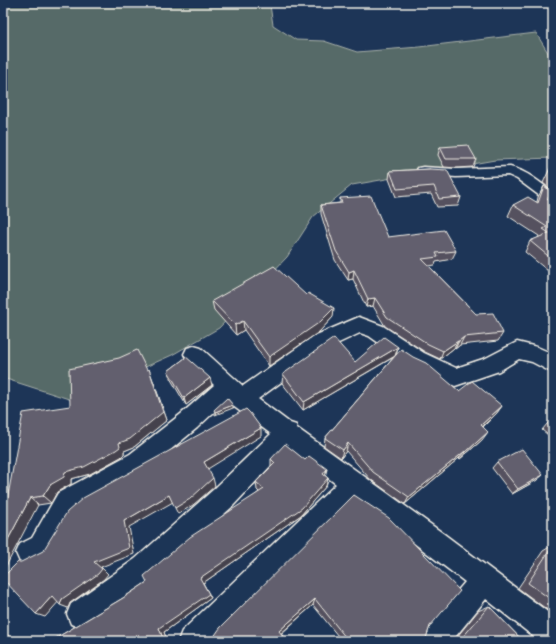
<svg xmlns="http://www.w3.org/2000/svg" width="556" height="644" font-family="'Shantell Sans',sans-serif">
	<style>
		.green { fill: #576b67; stroke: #a6aea8 }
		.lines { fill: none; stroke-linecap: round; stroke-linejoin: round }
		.minor-casing { stroke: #f4f1e8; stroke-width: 3 }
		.minor { fill: #1d3557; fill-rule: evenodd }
		.wall { fill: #54515f; stroke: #f4f1e8 }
		.shaded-wall { fill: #45424d; stroke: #f4f1e8 }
		.building { fill: #625e6e; stroke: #f4f1e8 }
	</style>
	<rect width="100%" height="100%" fill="#1d3557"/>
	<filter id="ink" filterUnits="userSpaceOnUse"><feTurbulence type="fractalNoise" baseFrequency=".025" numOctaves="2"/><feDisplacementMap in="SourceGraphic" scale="8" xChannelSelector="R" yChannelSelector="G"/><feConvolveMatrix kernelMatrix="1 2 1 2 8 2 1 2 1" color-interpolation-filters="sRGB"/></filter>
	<g filter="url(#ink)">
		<path class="green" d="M3 3H264L270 5 273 25 296 40 324 41 357 52 419 47 536 33 553 61V158L495 160 352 185 313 217 287 257 219 328 172 355 72 400 3 378Z"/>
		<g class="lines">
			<defs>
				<path id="minor" d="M423 167 456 169 510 167C527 171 539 182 553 192V204L548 202 517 179 508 175 456 177 418 174 416 171 418 168Z
					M359 317 383 326 424 353 456 368 486 358 517 342 537 347 553 354V373L532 362 519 359 499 371 455 386 410 365 369 336 360 333 328 348 258 399 290 423 296 425 297 428 444 534 553 616V641H539L486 599 452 641H420L424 631 465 582 355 498 212 641H178L182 631 336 484 288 447 232 507 153 577 91 624 81 628 71 624 67 614 71 604 135 559 214 489 271 434 233 406 228 399 197 428 146 470 76 511 50 556 29 566 20 562 16 553 20 544 32 538 58 493 130 454 181 414 214 385 187 360 184 354 187 348 194 346 201 348 243 386 314 336Z"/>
			</defs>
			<use href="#minor" class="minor-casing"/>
			<use href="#minor" class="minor"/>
		</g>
		<path class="wall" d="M440 147 476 159 473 167 456 168 444 167 438 155Z
			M550 168 553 169V191L543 183Z
			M430 169 461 197 458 206 437 207 431 194 396 197 389 179 390 171Z
			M544 186 553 193V275L525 252 530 241 538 238 539 236 508 216 513 205 537 202 538 197Z
			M340 198 388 237 456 251 452 259 436 262 435 265 429 266 476 314 503 333 498 341 460 345 455 349 454 348 440 359 425 352 385 326 373 306 366 307 353 279 348 280 335 260 321 214V205L340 203Z
			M306 295 333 317 319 332 269 366 244 330 236 335 214 310 212 301Z
			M398 347 396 355 459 391 502 406 496 414 483 427 482 440 460 459 459 458 405 504 370 479 346 451 341 458 324 446 325 438 394 357 303 410 282 383 283 374 355 362Z
			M184 355 212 385 186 405 170 378 168 371 185 358Z
			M147 370 152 378 167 420 134 447 124 451V454L121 457 90 474 71 479V484L57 492 51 503 38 505 3 523 70 406Z
			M553 417V439L542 430Z
			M271 459 325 476 328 478 326 486 301 515 203 583 211 598 164 632 167 641H51L123 598 147 582 259 492 257 490 256 482 271 467Z
			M497 462 537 480 512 494 492 468Z
			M354 495 430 626 426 638H456L478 611 489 606 523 641H342L313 605 281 634 211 641Z
			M553 545V614L518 588 543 551Z"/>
		<path class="shaded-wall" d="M354 270 353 279 348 280 349 272Z
			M375 298 373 306 366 307 368 299Z
			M334 308 333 317 319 332 269 366V357Z
			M243 321 244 330 236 335 235 325Z
			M464 337 460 345 455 349 459 341Z
			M458 341 454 348 440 359 443 351Z
			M398 347 395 356 303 410 304 402Z
			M149 369 167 420 134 447 124 451V454L121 457 90 474 71 479V484L57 492 51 503 43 496 50 485 65 472 119 443Z
			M210 378 212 385 186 405 184 398Z
			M233 405V408L215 415V412Z
			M502 406 496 414 475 433 481 425Z
			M261 428V436L206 470 204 462Z
			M488 432 482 440 460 459 466 452Z
			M348 443 346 451 341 458 343 450Z
			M465 451 459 458 405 504 409 497Z
			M327 469 325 477 323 474Z
			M543 475 537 480 512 494 518 489Z
			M213 478 215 486 193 505 178 514 175 508Z
			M328 478 326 486 301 515 203 583 211 598 164 632 167 641H164L159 628 200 578Z
			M169 495 173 502 129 527 134 554 101 567 108 574 104 579 70 603 68 608 60 605 62 599 94 562 124 521Z
			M30 498 38 505 3 572V549Z
			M52 596 60 600 45 617 36 614Z
			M315 599 313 605 279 635V631Z
			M3 632 15 641H7L3 638Z"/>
		<path class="building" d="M468 145 476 159H446L440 147Z
			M550 168 553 169V176L549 172Z
			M430 169 447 170 461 197 439 199 434 186 397 189 390 171Z
			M544 186 553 193V200L547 198 553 202V260L530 241 549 233 543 229 547 227 513 205 528 197 538 203Z
			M371 196 388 237 444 230 456 251 436 253 438 257 422 259 476 314 493 313 503 333 464 337 459 341H458L443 351 428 344 387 317 375 298 368 299 354 270 349 272 336 251 321 205 342 203 340 198Z
			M274 266 306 295 308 293 334 308 320 322 269 357 243 321 235 325 212 301Z
			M384 337 398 347 304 402 283 374 334 338 355 362Z
			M401 349 413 357 426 363 459 391 472 381 502 406 481 425 488 432 466 452 465 451 409 497 373 472 348 443 343 450 325 438Z
			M137 350 147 370 149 369 163 412 130 439 119 443 120 447 116 450 84 467 65 472 64 477 50 485 43 496 30 498 3 549V523L23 413 70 406 69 369 119 358Z
			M184 355 210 378 184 398 168 371 185 358Z
			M227 398 233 405 215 412 214 410Z
			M246 409 250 413 261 428 204 462 213 478 190 499 175 508 169 495 124 521 129 548 94 562 102 569 98 574 62 599 60 605 52 596 36 614 3 579V577L18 562H21L43 551 67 512 83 498Z
			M553 418V429L548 425Z
			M285 444 305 460 309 456 327 469 323 474 328 478 302 508 200 578 209 594 159 628 164 641H51L123 598 147 582 144 576 190 537 264 489 256 482 275 463 271 459Z
			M522 449 543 475 518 489 497 462Z
			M354 495 389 518 460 591 430 626 426 638H462L489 606 523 641H344L346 638 315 599 279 631 287 641H211L220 628Z
			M553 545V601L528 583Z
			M3 638 7 641H3Z"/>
	</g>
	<rect width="556" height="644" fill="none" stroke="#1d3557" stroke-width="16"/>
	<rect x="8" y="8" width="540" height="628" fill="none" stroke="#f4f1e8" stroke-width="1.5" filter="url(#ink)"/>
</svg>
